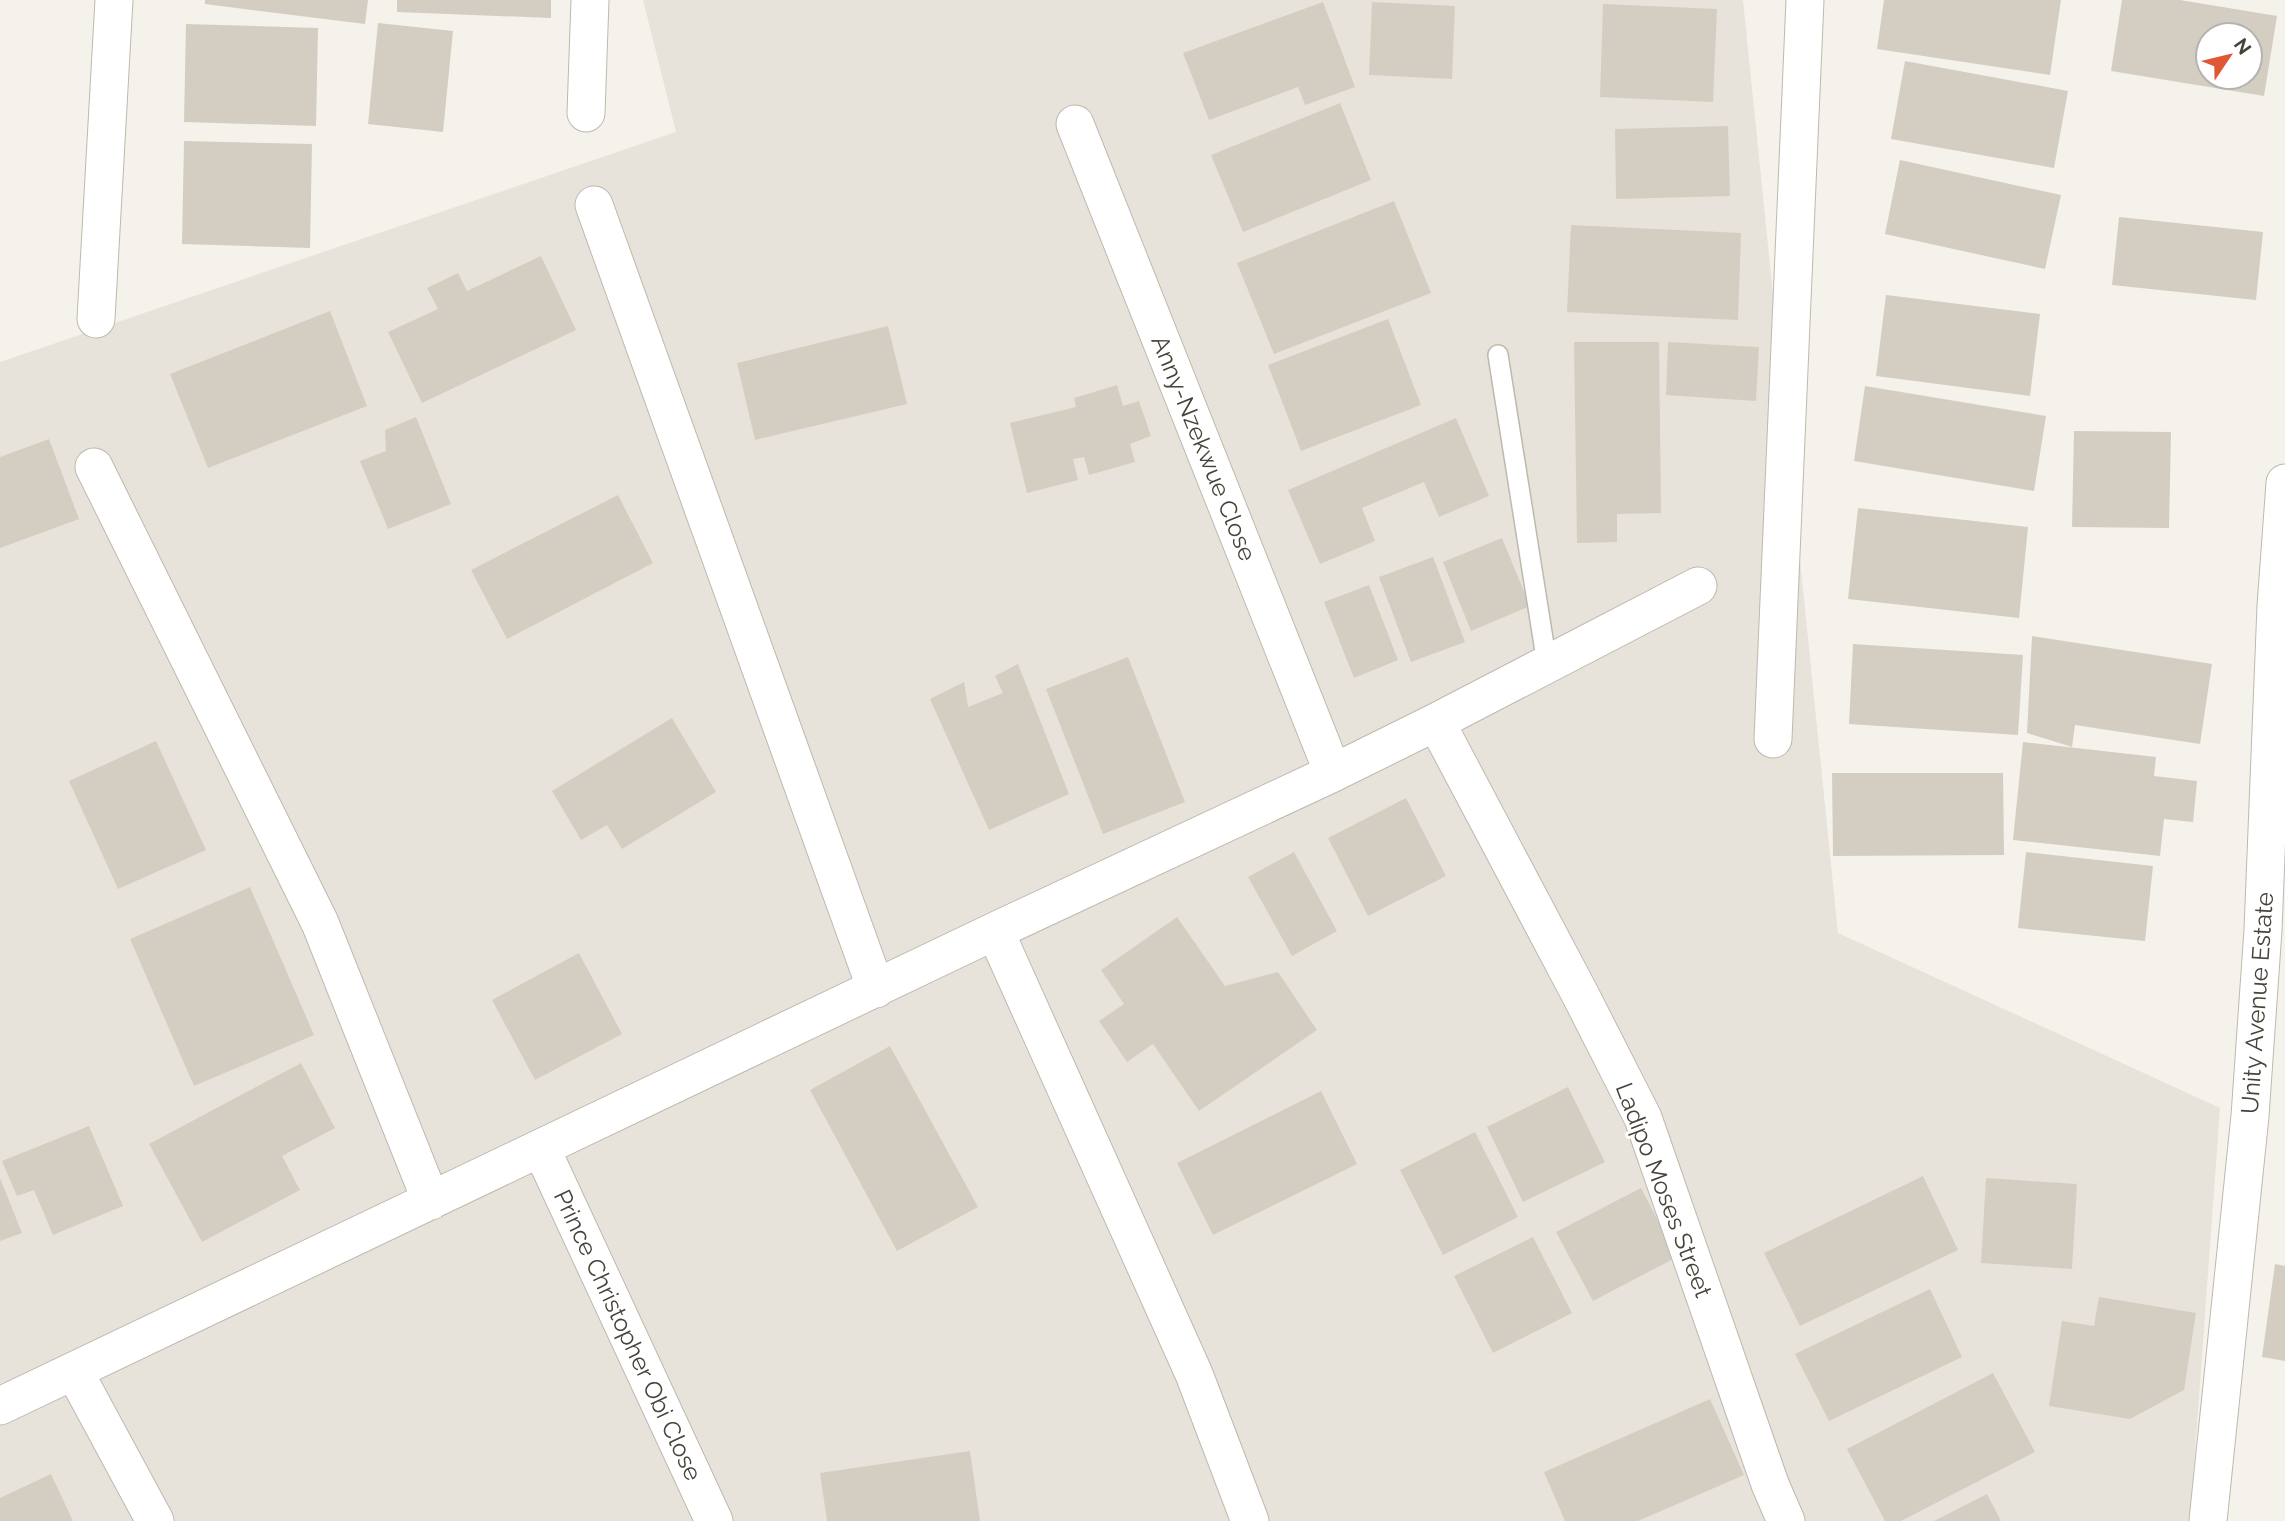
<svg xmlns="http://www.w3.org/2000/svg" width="2285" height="1521" font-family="Raleway,sans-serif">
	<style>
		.residential { fill: #e7e3da }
		.building { fill: #d4cec2; fill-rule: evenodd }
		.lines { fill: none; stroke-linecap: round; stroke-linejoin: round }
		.lane-casing { stroke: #beb9af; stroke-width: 22 }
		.street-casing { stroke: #beb9af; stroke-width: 39 }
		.lane { stroke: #fff; stroke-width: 19 }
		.street { stroke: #fff; stroke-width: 37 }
		.labels { text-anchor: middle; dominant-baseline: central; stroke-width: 6; stroke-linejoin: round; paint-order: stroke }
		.street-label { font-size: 24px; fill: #47423a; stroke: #fff }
	</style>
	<rect width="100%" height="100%" fill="#f4f2eb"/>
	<path class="residential" d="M643 0H1743L1838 933 2220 1108 2190 1521H0V362L676 132Z"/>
	<path class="building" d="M205 0H368L365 24 205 4Z
		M397 0H551V18L397 12Z
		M1884 0H2061L2050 75 1877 49Z
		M2122 0H2180L2277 16 2264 96 2111 71ZM2208 35H2250V77H2208Z
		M1323 2 1355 87 1305 105 1298 87 1209 120 1183 53Z
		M1372 2 1455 6 1452 79 1369 75Z
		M1603 4 1717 9 1713 102 1600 97Z
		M378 23 453 31 443 132 368 124Z
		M186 24 318 28 316 126 184 122Z
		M1905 61 2068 91 2054 168 1891 139Z
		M1340 103 1371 180 1243 232 1211 155Z
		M1728 126 1730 196 1616 199 1615 129Z
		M184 141 312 144 310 248 182 244Z
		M1900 160 2061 195 2045 269 1885 234Z
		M1394 201 1431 293 1274 354 1237 263Z
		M2119 217 2263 232 2256 300 2112 285Z
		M1571 225 1741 233 1738 320 1567 312Z
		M541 256 576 330 422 403 388 332 438 309 427 288 458 273 467 291Z
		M1886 295 2040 314 2030 396 1876 376Z
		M330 311 367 406 208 468 170 374Z
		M1388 319 1421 405 1301 451 1268 365Z
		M888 326 907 404 755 440 737 363Z
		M1574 342H1659L1661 513 1617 514V542L1577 543Z
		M1668 342 1759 347 1756 401 1666 395Z
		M1117 385 1123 406 1139 401 1151 436 1130 444 1135 462 1089 475 1084 457 1073 459 1078 480 1027 493 1010 423 1076 407 1074 398Z
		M1865 386 2046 416 2034 491 1854 461Z
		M416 417 451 504 388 529 360 461 386 451 385 430Z
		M1456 418 1489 496 1439 517 1424 482 1362 508 1375 541 1320 564 1288 490Z
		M2074 431 2171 432 2169 528 2072 527Z
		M49 439 79 519 0 548V457Z
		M618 495 653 563 507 639 471 570Z
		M1858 508 2028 527 2019 618 1848 599Z
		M1502 538 1530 606 1471 631 1443 562Z
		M1433 557 1465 642 1411 662 1379 577Z
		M1369 585 1398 660 1354 678 1324 602Z
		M2032 636 2212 664 2200 744 2075 725 2072 747 2027 733Z
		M1853 644 2023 655 2018 735 1849 724Z
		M1128 657 1185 802 1103 834 1046 689Z
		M1018 664 1069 794 989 830 930 699 964 682 968 707 1003 693 995 676Z
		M672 718 716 792 622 849 607 825 581 840 552 791Z
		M156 741 206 850 118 889 69 781Z
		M2023 742 2156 757 2154 776 2197 781 2193 822 2164 819 2160 856 2013 840Z
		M1832 773H2003L2004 855 1833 856Z
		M1406 798 1446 876 1368 916 1328 838Z
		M1294 852 1337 931 1292 956 1248 877Z
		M2026 852 2153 866 2145 941 2018 928Z
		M250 887 314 1035 194 1086 130 939Z
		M1177 917 1225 986 1278 972 1317 1030 1199 1111 1153 1044 1127 1062 1099 1021 1124 1004 1101 970Z
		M579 953 622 1034 535 1080 492 1000Z
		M890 1046 978 1207 897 1251 810 1090Z
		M301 1063 335 1128 282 1156 300 1190 202 1242 149 1144Z
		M1568 1087 1605 1162 1523 1202 1487 1127Z
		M1321 1091 1357 1164 1213 1235 1177 1163Z
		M89 1126 123 1206 53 1235 34 1190 17 1196 2 1161Z
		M1475 1132 1518 1217 1443 1255 1400 1170Z
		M1923 1176 1958 1250 1800 1326 1764 1253Z
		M0 1178 22 1233 0 1241Z
		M1986 1178 2077 1184 2072 1269 1981 1263Z
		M1641 1188 1677 1257 1593 1301 1556 1232Z
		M1533 1237 1572 1313 1493 1353 1454 1276Z
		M2275 1264 2285 1266V1361L2262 1357Z
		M1930 1289 1962 1357 1829 1421 1795 1354Z
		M2099 1297 2196 1313 2184 1390 2130 1419 2049 1406 2062 1321 2094 1326Z
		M1993 1373 2035 1452 1901 1521H1885L1847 1449Z
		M1710 1399 1744 1475 1638 1521H1565L1544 1472Z
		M970 1451 980 1521H827L820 1473Z
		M51 1474 73 1521H0V1498Z
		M1987 1494 2001 1521H1934Z"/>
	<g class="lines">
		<defs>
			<path id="lane" d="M1498 355 1547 664"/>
			<path id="street" d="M586 113 590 0
				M1075 124 1333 773
				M594 205 876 989
				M96 319 114 0
				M94 467 320 923 431 1201
				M1436 722 1581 996 1643 1118 1770 1484 1786 1521
				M1773 739 1805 0
				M995 931 1194 1374 1250 1521
				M541 1148 714 1521
				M74 1371 155 1521
				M0 1406 995 931 1333 773 1436 722 1698 586
				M2208 1521 2250 1116 2263 930 2276 606 2285 483"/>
		</defs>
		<use href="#lane" class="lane-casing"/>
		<use href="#street" class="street-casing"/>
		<use href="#lane" class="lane"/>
		<use href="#street" class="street"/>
	</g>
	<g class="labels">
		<g class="street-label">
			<text transform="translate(1204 448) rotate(68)">Anny-Nzekwue Close</text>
			<text transform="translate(2257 1003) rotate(-86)">Unity Avenue Estate</text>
			<text transform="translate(1664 1190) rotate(69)">Ladipo Moses Street</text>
			<text transform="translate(628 1335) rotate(65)">Prince Christopher Obi Close</text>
		</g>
	</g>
	<g transform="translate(2229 56) rotate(55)"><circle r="33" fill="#ffffff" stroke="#b5b3b0" stroke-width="2"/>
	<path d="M0-5L12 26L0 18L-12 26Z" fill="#e05736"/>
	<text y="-10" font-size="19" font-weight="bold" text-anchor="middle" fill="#47423a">N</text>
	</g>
</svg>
